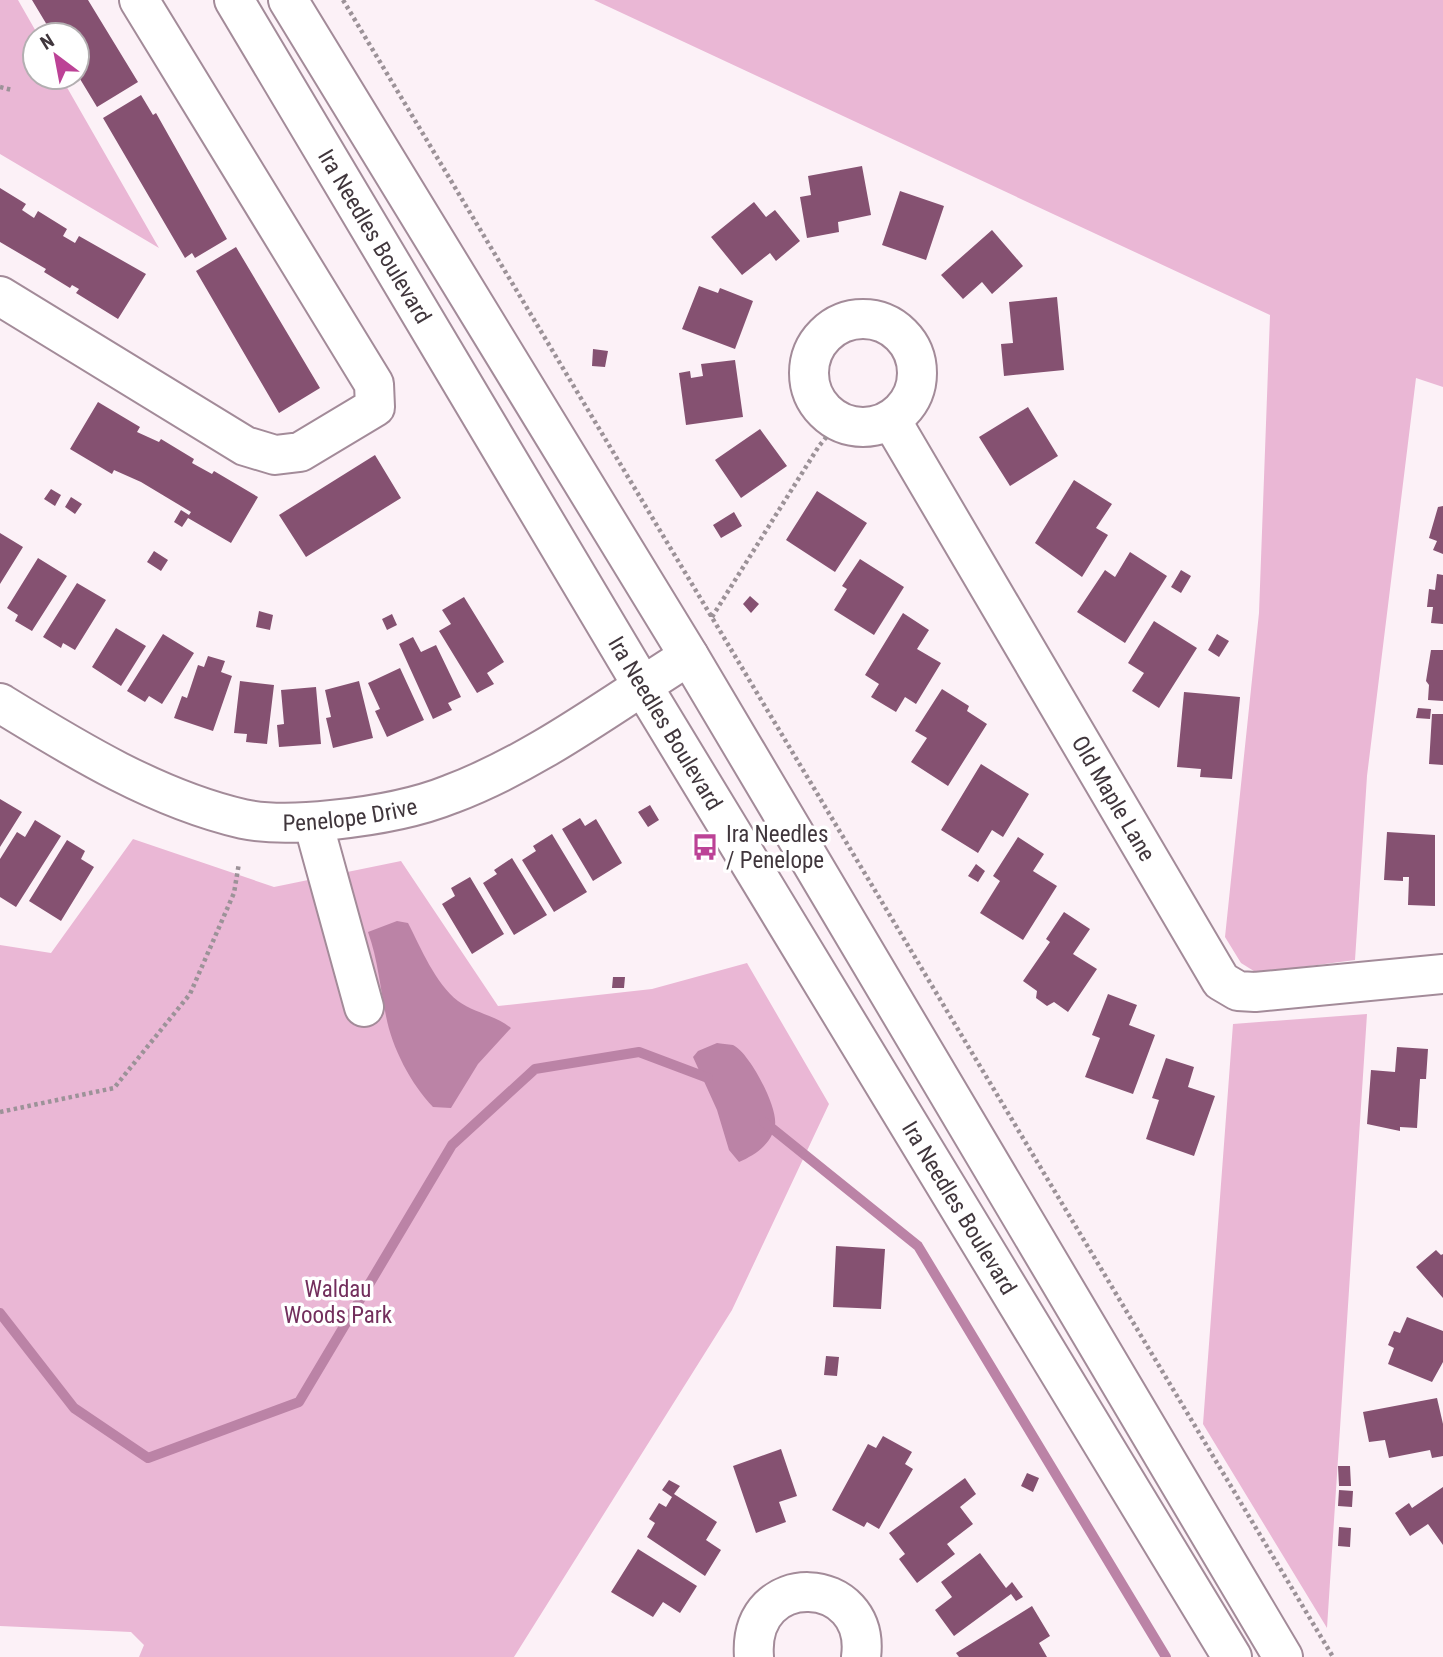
<svg xmlns="http://www.w3.org/2000/svg" width="1443" height="1657" font-family="'Roboto Condensed',sans-serif">
	<style>
		.green { fill: #eab7d5 }
		.water { fill: #bb83a6 }
		.lines { fill: none; stroke-linecap: round; stroke-linejoin: round }
		.stream { stroke: #bb83a6; stroke-width: 10 }
		.building { fill: #855171 }
		.minor-casing { stroke: #a38b99; stroke-width: 42 }
		.major-casing { stroke: #a38b99; stroke-width: 42 }
		.path { stroke: #9c9298; stroke-width: 4.5; stroke-dasharray: 3.5 3.5; stroke-linecap: butt }
		.minor { stroke: #fff; stroke-width: 38 }
		.major { stroke: #fff; stroke-width: 38 }
		.labels { text-anchor: middle; dominant-baseline: central; stroke-width: 7; stroke-linejoin: round; paint-order: stroke }
		.street-label { font-size: 23px; fill: #40363c; stroke: #fff }
		.poi-label { font-size: 23px; fill: #40363c; stroke: #fff; text-anchor: start }
		.park-label { font-size: 23px; fill: #722e5c; stroke: #fff }
	</style>
	<rect width="100%" height="100%" fill="#fcf1f7"/>
	<path class="green" d="M0 0H18L38 35H35V77H61L159 248 0 154Z
		M594 0H1443V387L1416 378 1367 776 1355 960 1257 973 1241 963 1225 937 1259 613 1270 315Z
		M133 839 274 887 401 861 498 1006 652 989 747 963 829 1104 732 1310 514 1657H139L144 1645 131 1632 0 1626V945L51 953Z
		M1367 1014 1327 1628 1203 1424 1233 1024Z"/>
	<path class="water" d="M397 921 408 923C421 948 435 983 458 1001 474 1013 495 1015 511 1028L478 1064 451 1108 433 1107C411 1084 392 1048 386 1016 380 987 378 960 368 932Z
		M717 1043C721 1044 728 1044 733 1045 749 1052 778 1107 775 1125 772 1144 755 1155 739 1162L729 1150 717 1110 693 1057 698 1051Z"/>
	<g class="lines">
		<path class="stream" d="M764 1122 918 1246 1166 1657
			M0 1313 74 1408 148 1458 299 1402 452 1145 535 1069 639 1052 708 1078"/>
	</g>
	<path class="building" d="M32 0H88L138 82 97 107 77 74V35H53Z
		M141 95 153 115 156 113 227 239 195 258 192 253 185 258 103 118Z
		M862 166 871 215 838 222 839 232 807 238 800 197 811 195 808 176Z
		M0 188 26 204 22 210 34 218 38 211 67 229 63 236 75 243 79 236 146 274 118 319 76 293 79 289 72 285 70 288 44 272 46 269 0 242Z
		M900 191 944 206 926 260 882 245Z
		M754 202 766 217 775 210 800 241 776 261 770 253 742 275 711 237Z
		M992 230 1023 266 992 294 982 282 963 299 941 275Z
		M236 247 320 388 279 413 196 271Z
		M699 286 718 293 720 288 753 301 735 349 682 329Z
		M1057 297 1064 370 1004 376 1001 344 1013 343 1009 302Z
		M593 349 608 351 605 367 592 366Z
		M735 360 743 417 686 425 679 373 690 371 691 378 703 376 701 364Z
		M98 402 140 427 137 432 159 442 161 439 194 459 192 463 212 474 214 471 258 497 231 543 188 518 182 527 174 522 181 510 189 515 191 512 141 482 114 470 112 474 70 449Z
		M1028 407 1058 456 1010 486 979 437Z
		M760 429 787 466 741 498 715 460Z
		M375 455 401 498 306 557 279 515Z
		M1074 480 1112 504 1096 528 1108 535 1082 577 1035 543Z
		M51 489 61 495 55 506 44 499Z
		M817 491 867 523 835 572 786 540Z
		M71 497 82 504 75 514 65 507Z
		M1443 506V554L1433 550 1437 541 1429 538 1438 507Z
		M734 512 742 526 721 538 713 525Z
		M0 533 23 547 0 584Z
		M154 551 168 560 161 571 147 562Z
		M1130 552 1167 576 1125 643 1077 612 1105 570 1115 577Z
		M38 558 67 576 32 631 15 621 18 615 7 608Z
		M860 559 904 587 874 635 834 610 847 589 842 586Z
		M1181 570 1191 576 1181 593 1171 587Z
		M1437 574 1443 575V624L1431 623 1433 607H1427L1429 589 1435 590Z
		M77 583 106 600 75 650 63 643 61 648 43 637Z
		M750 596 759 604 751 613 743 604Z
		M464 597 504 662 487 673 494 684 477 693 439 631 451 624 442 610Z
		M259 611 273 615 270 630 256 627Z
		M903 613 929 630 917 649 941 663 916 704 905 697 896 712 871 697 879 684 865 675Z
		M392 614 397 625 387 630 382 619Z
		M1154 621 1197 648 1159 708 1132 691 1144 673 1128 663Z
		M116 628 146 646 121 686 92 667Z
		M163 634 194 653 162 704 149 696 145 702 127 691Z
		M1217 634 1229 641 1219 657 1208 650Z
		M413 637 421 652 436 645 461 697 448 703 452 710 433 719 399 644Z
		M1431 650H1443V701L1428 700 1429 685 1426 681Z
		M208 656 225 661 221 672 232 676 213 731 174 718 182 696 187 698 198 665 204 667Z
		M400 668 424 720 387 737 375 711 380 709 368 683Z
		M240 681 274 685 267 744 246 742 247 734 234 733Z
		M359 681 373 738 333 748 326 718 331 717 325 690Z
		M316 687 321 744 279 747 277 725 284 724 281 690Z
		M942 689 969 706 967 711 987 724 948 786 911 762 927 738 915 731Z
		M1184 692 1240 697 1232 779 1200 777 1201 769 1177 767Z
		M1418 708 1431 709 1430 719 1416 718Z
		M1432 714H1443V765L1429 764Z
		M981 764 1029 794 1003 837 992 830 978 853 941 830Z
		M0 799 22 812 0 847Z
		M650 805 659 820 648 827 638 812Z
		M580 818 585 826 596 819 622 863 593 881 562 829Z
		M35 820 61 836 16 907 0 897V859L17 832 25 837Z
		M1387 832 1435 835V906L1408 905 1409 877H1403V881L1384 880Z
		M552 834 587 892 554 912 522 860 536 851 533 846Z
		M1018 837 1044 854 1033 871 1057 886 1023 940 980 913 1000 881 993 876Z
		M67 840 85 851 81 859 94 867 61 921 29 901Z
		M512 858 547 915 514 935 483 883 497 874 494 870Z
		M976 864 985 871 978 882 968 876Z
		M470 877 504 934 472 954 442 904 455 896 451 888Z
		M1064 912 1090 929 1073 954 1097 969 1068 1012 1054 1002 1047 1006 1036 998 1037 991 1023 981 1050 942 1046 939Z
		M613 977H625L624 988H612Z
		M1108 994 1137 1005 1129 1025 1155 1035 1133 1094 1085 1077 1100 1038 1092 1035Z
		M1397 1047 1428 1049 1426 1079H1420L1417 1128 1400 1127V1131L1367 1124 1371 1070 1395 1072Z
		M1166 1058 1194 1067 1188 1087 1215 1096 1194 1156 1146 1139 1159 1100 1152 1098Z
		M836 1246 885 1249 881 1309 833 1307Z
		M1436 1250 1441 1255 1443 1254V1298L1416 1267Z
		M1407 1317 1443 1331V1362L1432 1382 1388 1364 1394 1348 1388 1345 1394 1331 1400 1333Z
		M826 1356 839 1357 837 1376 824 1375Z
		M1437 1398 1443 1424V1456L1432 1458 1430 1450 1389 1458 1385 1440 1369 1442 1363 1412Z
		M883 1436 912 1452 905 1464 913 1469 879 1529 867 1522 864 1527 832 1510 868 1444 876 1448Z
		M781 1449 797 1496 779 1502 786 1522 756 1533 733 1466Z
		M1338 1466H1350L1351 1486H1339Z
		M1027 1473 1039 1478 1033 1492 1021 1486Z
		M965 1478 976 1494 960 1507 973 1524 947 1544 955 1554 917 1583 899 1559 905 1554 889 1533Z
		M669 1480 680 1486 674 1494 717 1522 706 1540 721 1550 705 1576 647 1537 655 1523 649 1519 659 1503 666 1507 672 1497 662 1490Z
		M1443 1487V1545L1428 1524 1410 1536 1395 1513 1409 1503 1412 1508Z
		M1339 1490 1353 1491 1352 1507 1338 1506Z
		M1339 1527 1351 1528 1350 1547 1338 1546Z
		M638 1549 697 1586 680 1613 663 1602 653 1617 611 1592Z
		M980 1553 1006 1588 1012 1582 1023 1597 1016 1601 1011 1594 954 1636 935 1610 952 1597 941 1582Z
		M1032 1606 1050 1636 1039 1643 1047 1657H959L956 1653Z"/>
	<g class="lines">
		<defs>
			<g id="minor">
				<path d="M0 296 245 446 275 455 300 452 375 407 374 384 139 0"/>
				<circle cx="863" cy="373" r="54"/>
				<path id="s1" d="M891 420 1221 981 1238 991 1255 992 1443 974"/>
				<path id="s2" d="M0 703C75 749 156 799 243 819 271 825 304 823 332 820 372 816 414 809 451 794 536 762 612 704 689 656"/>
				<path d="M313 822 364 1007"/>
				<path d="M754 1657C747 1567 872 1574 861 1657"/>
			</g>
			<g id="major">
				<path id="s3" d="M234 0 642 685 1232 1657"/>
				<path d="M288 0 689 656 1283 1657"/>
			</g>
		</defs>
		<use href="#minor" class="minor-casing"/>
		<use href="#major" class="major-casing"/>
		<path class="path" d="M343 0 1333 1657
			M0 87 12 90
			M712 617 819 446 839 422
			M0 1112 114 1088 190 994 234 893 239 863"/>
		<use href="#minor" class="minor"/>
		<use href="#major" class="major"/>
	</g>
	<defs>
		<symbol id="bus-bare" viewBox="-9 -9 18 18"><path d="M-5-6H5V4H4V6H2V4H-2V6H-4V4H-5ZM-3.5-4V0h7V-4ZM-3.5 1.2v1.5H-2V1.2ZM2 1.2v1.5H3.5V1.2Z" fill="#bc4296" stroke="#fff" stroke-width="2.5" paint-order="stroke"/></symbol>
	</defs>
	<g fill-rule="evenodd">
		<use href="#bus-bare" x="686" y="828" width="38" height="38"/>
	</g>
	<g class="labels">
		<g class="street-label">
			<text stroke="none"><textPath href="#s3" startOffset="275">Ira Needles Boulevard</textPath></text>
			<text stroke="none"><textPath href="#s3" startOffset="842">Ira Needles Boulevard</textPath></text>
			<text stroke="none"><textPath href="#s1" startOffset="439">Old Maple Lane</textPath></text>
			<text stroke="none"><textPath href="#s2" startOffset="378">Penelope Drive</textPath></text>
			<text stroke="none"><textPath href="#s3" startOffset="1409">Ira Needles Boulevard</textPath></text>
		</g>
		<g class="poi-label">
			<text x="726" y="834">Ira Needles<tspan x="726" dy="26">/ Penelope</tspan></text>
		</g>
		<g class="park-label">
			<text x="338" y="1289">Waldau<tspan x="338" dy="26">Woods Park</tspan></text>
		</g>
	</g>
	<g transform="translate(56 56) rotate(328)"><circle r="33" fill="#ffffff" stroke="#b3afb1" stroke-width="2"/>
	<path d="M0-5L12 26L0 18L-12 26Z" fill="#bc4296"/>
	<text y="-10" font-size="19" font-weight="bold" text-anchor="middle" fill="#40363c">N</text>
	</g>
</svg>
